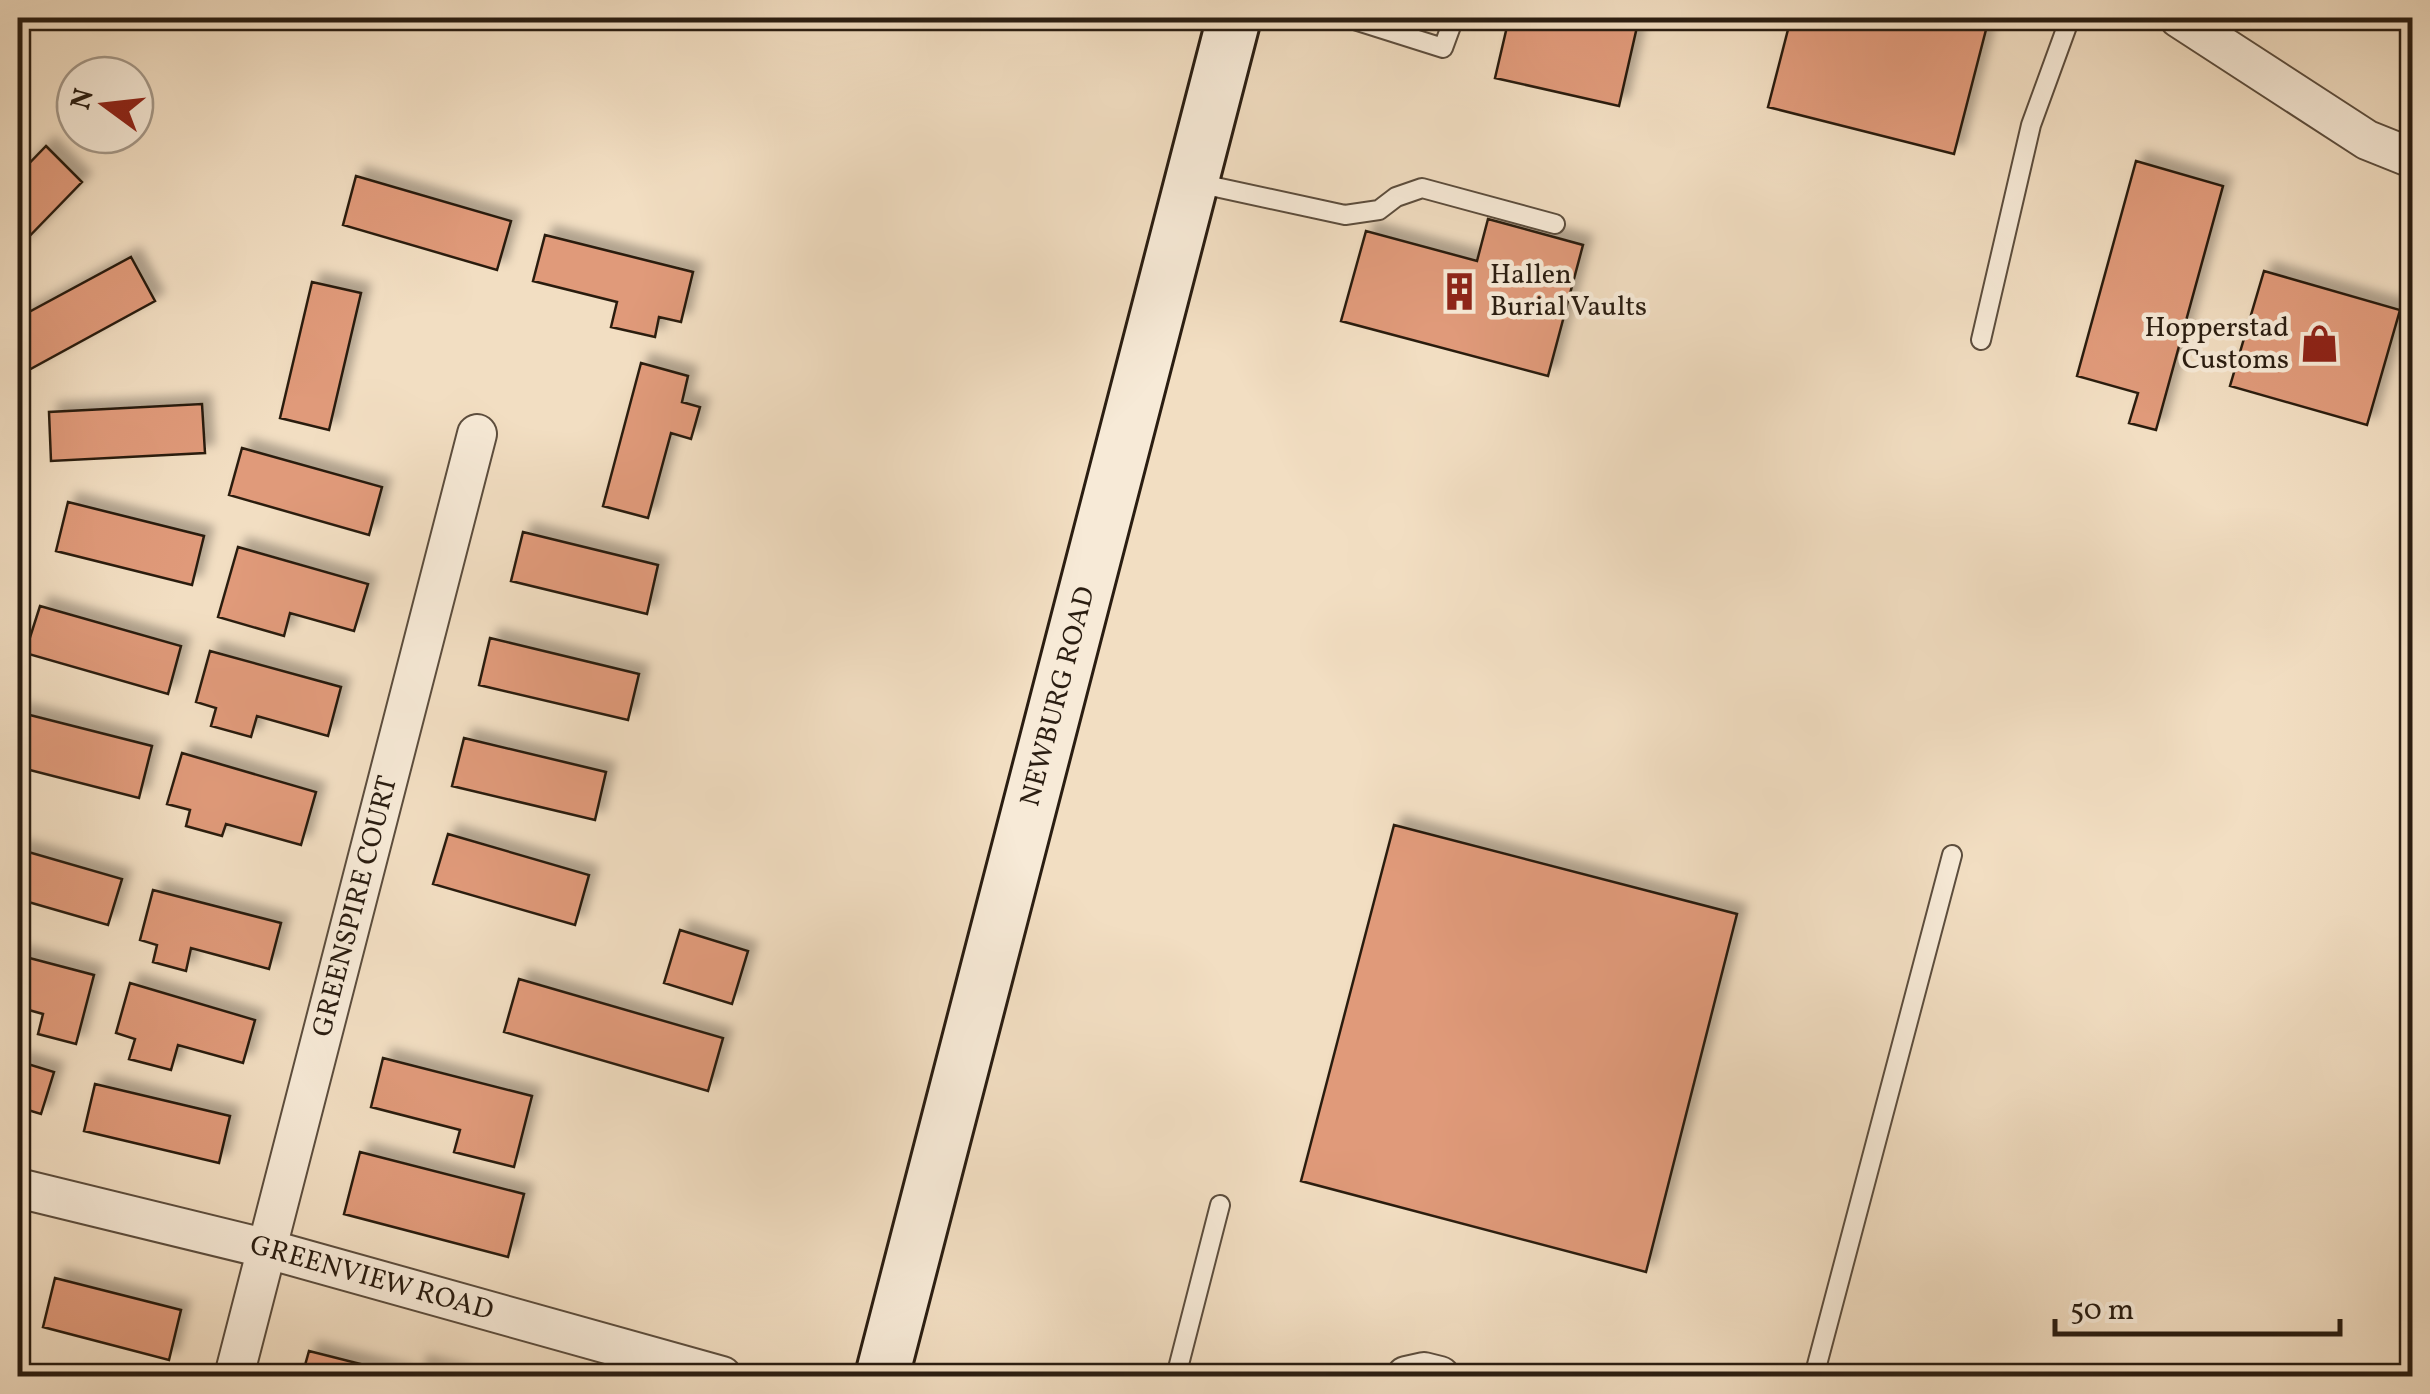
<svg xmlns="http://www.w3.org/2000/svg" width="2430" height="1394" font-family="Vollkorn,serif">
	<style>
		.building { fill: #e09a7a; stroke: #2a1d11; stroke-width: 2.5; filter: url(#shadow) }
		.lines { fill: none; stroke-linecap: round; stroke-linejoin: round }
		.lane-casing { stroke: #5c4d3d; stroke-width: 22 }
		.street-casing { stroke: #5c4d3d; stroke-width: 42 }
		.secondary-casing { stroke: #2a1d11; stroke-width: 58 }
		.lane { stroke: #f7ead7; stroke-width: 18 }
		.street { stroke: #f7ead7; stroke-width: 38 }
		.secondary { stroke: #f7ead7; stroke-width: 52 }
		.labels { text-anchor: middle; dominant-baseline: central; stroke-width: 9; stroke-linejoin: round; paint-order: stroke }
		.poi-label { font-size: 28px; fill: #2a1d11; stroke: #f7ead7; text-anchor: start }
		.street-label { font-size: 28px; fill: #2a1d11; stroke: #f7ead7 }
	</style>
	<defs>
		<filter id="shadow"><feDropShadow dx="9" dy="-9" stdDeviation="5" flood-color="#0004"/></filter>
	</defs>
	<rect width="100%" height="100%" fill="#f2dec2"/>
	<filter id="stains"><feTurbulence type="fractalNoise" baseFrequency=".002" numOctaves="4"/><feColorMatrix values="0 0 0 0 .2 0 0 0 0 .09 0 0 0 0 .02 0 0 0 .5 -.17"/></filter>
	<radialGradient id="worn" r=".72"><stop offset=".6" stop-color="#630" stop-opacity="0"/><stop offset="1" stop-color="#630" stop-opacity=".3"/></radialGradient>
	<path class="building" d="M1509 18H1639L1619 106 1495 78Z
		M1791 18H1989L1954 154 1768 107Z
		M46 146 82 182 18 248V175Z
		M2136 161 2223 186 2156 430 2129 423 2138 393 2077 376Z
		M356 176 511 221 497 270 343 225Z
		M1488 219 1583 245 1548 376 1341 321 1366 231 1477 261Z
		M545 235 693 272 681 322 659 317 655 337 611 327 617 302 533 281Z
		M131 257 155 301 25 372 18 358V318Z
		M2264 271 2400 310 2367 425 2230 386Z
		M312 282 361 293 329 430 280 418Z
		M641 363 688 376 682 402 700 407 691 439 671 433 648 518 603 506Z
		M202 404 205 453 51 461 49 412Z
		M242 448 382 487 369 535 229 495Z
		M68 502 204 536 192 585 56 551Z
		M523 532 658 565 647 614 511 581Z
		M238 547 368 584 354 631 290 613 284 636 218 617Z
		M40 606 181 646 168 694 25 653Z
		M490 638 639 674 628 720 479 685Z
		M210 651 341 687 328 736 257 716 251 737 211 726 216 708 196 702Z
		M18 712 152 746 139 798 18 767Z
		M464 738 606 772 595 820 452 786Z
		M182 753 316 792 301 845 226 824 222 836 186 826 190 810 167 804Z
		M1394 825 1737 914 1646 1272 1301 1181Z
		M448 834 589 875 575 925 433 884Z
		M18 849 122 879 108 925 18 899Z
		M153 890 281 923 269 969 191 948 186 971 153 962 157 945 140 940Z
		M680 930 748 951 732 1004 664 983Z
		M18 955 94 975 76 1044 38 1034 43 1014 18 1007Z
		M519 979 723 1038 708 1091 504 1032Z
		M130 983 255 1020 243 1063 178 1045 171 1070 129 1059 135 1039 116 1033Z
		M383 1058 532 1096 514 1167 454 1152 460 1130 371 1107Z
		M18 1061 54 1072 41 1114 18 1107Z
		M95 1084 230 1116 219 1163 84 1131Z
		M360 1152 524 1194 508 1257 344 1214Z
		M55 1278 181 1310 169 1360 43 1327Z
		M309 1351 408 1376H302Z
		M419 1365 463 1376H416Z"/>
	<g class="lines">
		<defs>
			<path id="lane" d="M1348 18 1443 48 1454 18
				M1197 183 1345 215 1379 210 1396 197 1422 188 1555 224
				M1981 340 2031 125 2070 18
				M1176 1376 1220 1205
				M1814 1376 1952 855"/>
			<g id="street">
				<path d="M2179 18 2367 140 2412 158"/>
				<path id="s1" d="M18 1188 264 1248 722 1376"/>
				<path id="s2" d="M234 1376 477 434"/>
				<path d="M1406 1376 1424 1372 1440 1376"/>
			</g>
			<g id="secondary">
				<path id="s3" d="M882 1376 1234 18"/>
			</g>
		</defs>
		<use href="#lane" class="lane-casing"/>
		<use href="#street" class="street-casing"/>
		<use href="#secondary" class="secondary-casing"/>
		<use href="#lane" class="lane"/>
		<use href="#street" class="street"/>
		<use href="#secondary" class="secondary"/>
	</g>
	<defs>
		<symbol id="building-bare" viewBox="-9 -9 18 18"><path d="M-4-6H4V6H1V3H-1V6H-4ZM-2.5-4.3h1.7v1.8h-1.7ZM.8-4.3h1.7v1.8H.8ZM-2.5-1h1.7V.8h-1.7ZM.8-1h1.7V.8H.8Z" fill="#8f2418" stroke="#f7ead7" stroke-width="2.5" paint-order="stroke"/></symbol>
		<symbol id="shop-bare" viewBox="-9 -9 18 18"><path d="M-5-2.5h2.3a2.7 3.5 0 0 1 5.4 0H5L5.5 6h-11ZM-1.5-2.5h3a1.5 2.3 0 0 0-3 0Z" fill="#8f2418" stroke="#f7ead7" stroke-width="2.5" paint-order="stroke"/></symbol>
	</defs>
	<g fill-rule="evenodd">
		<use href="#building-bare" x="1432" y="264" width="55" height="55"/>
		<use href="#shop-bare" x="2292" y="316" width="55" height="55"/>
	</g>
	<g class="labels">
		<g class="poi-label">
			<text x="1490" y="275">Hallen<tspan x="1490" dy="32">Burial Vaults</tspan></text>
			<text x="2289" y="328" text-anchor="end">Hopperstad<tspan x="2289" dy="32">Customs</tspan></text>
		</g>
		<g class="street-label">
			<text stroke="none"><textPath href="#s3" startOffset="702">NEWBURG ROAD</textPath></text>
			<text stroke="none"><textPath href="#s2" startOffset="485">GREENSPIRE COURT</textPath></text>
			<text stroke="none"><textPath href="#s1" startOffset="365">GREENVIEW ROAD</textPath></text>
		</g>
	</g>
	<rect width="2430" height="1394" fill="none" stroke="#f2dec2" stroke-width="60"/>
	<rect x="20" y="20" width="2390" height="1354" fill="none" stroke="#2a1d11" stroke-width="5"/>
	<rect x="30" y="30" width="2370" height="1334" fill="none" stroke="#2a1d11" stroke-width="2.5"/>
	<g transform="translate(105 105) rotate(285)"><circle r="48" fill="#f7ead7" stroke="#a59888" stroke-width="2.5"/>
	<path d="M0-8L18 38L0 25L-18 38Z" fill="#8f2418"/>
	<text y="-15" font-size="28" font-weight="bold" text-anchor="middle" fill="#2a1d11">N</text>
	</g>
	<path d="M2055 1319v15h285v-15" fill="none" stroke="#2a1d11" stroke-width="5"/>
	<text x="2070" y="1319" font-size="30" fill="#2a1d11" stroke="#f7ead7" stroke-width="8" paint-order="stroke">50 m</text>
	<rect width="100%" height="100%" filter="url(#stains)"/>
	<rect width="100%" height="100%" fill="url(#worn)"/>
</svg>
